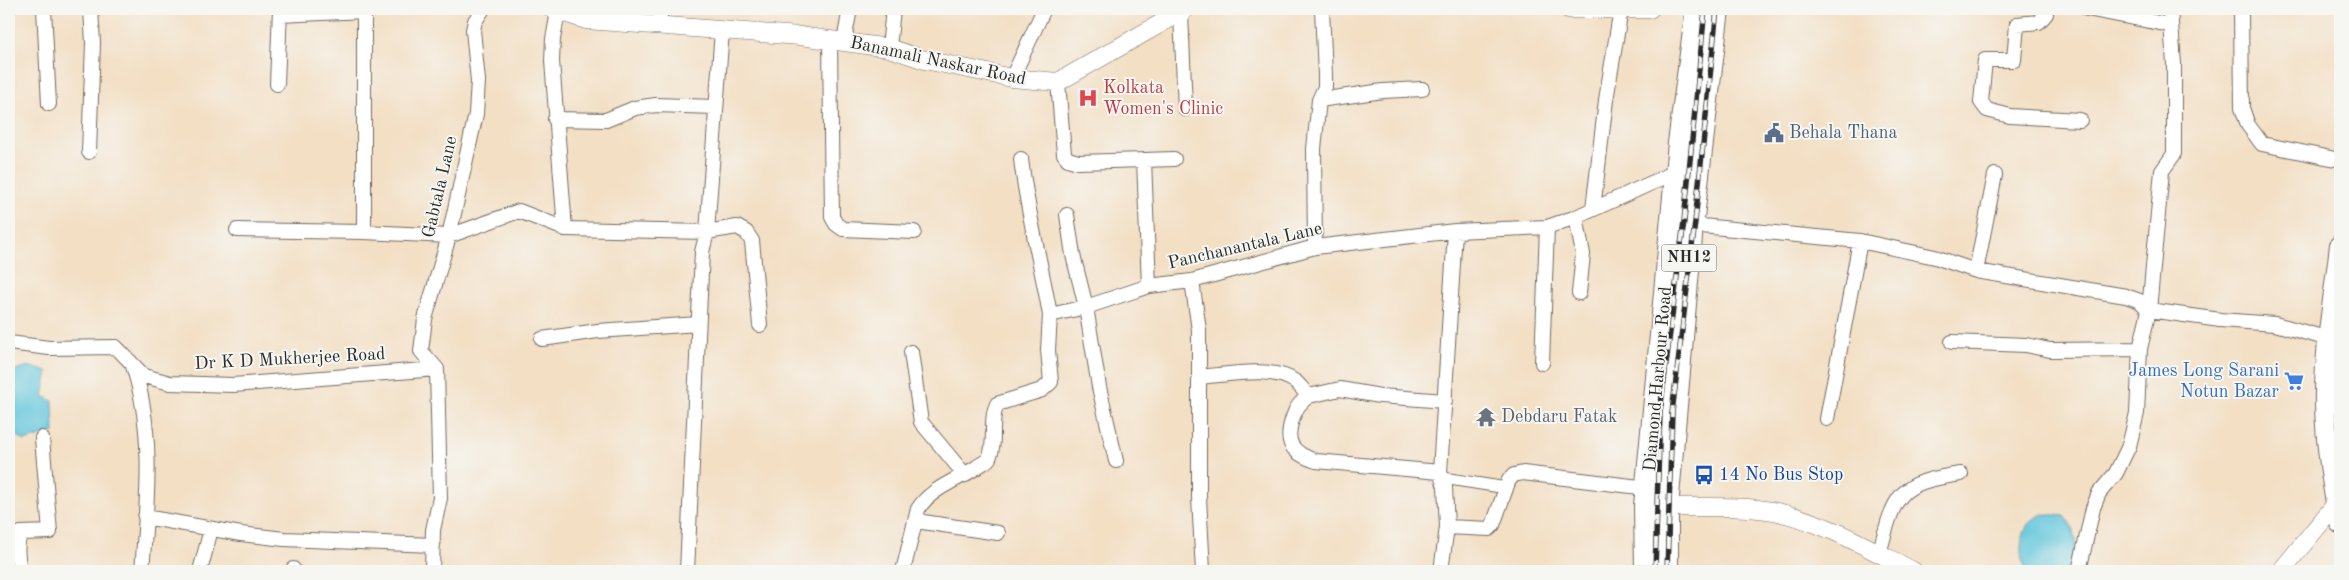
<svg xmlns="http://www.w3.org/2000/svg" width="2349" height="580" font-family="'Old Standard TT',serif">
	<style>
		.water { fill: #5ec5db; stroke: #447883 }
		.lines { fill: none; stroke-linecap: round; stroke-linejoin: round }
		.pedestrian-casing { stroke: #716a61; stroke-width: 13 }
		.minor-casing { stroke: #716a61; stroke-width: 16 }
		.tertiary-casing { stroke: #716a61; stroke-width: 19 }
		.secondary-casing { stroke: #716a61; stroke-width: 22 }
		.trunk-casing { stroke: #716a61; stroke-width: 26 }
		.pedestrian { stroke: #fff; stroke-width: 11 }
		.minor { stroke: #fff; stroke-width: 14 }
		.tertiary { stroke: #fff; stroke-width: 18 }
		.secondary { stroke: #fff; stroke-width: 20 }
		.trunk { stroke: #fff; stroke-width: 24 }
		.rail-casing { stroke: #2b2b2b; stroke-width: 5.5 }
		.rail { stroke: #f6f6f2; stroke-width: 4; stroke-dasharray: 11; stroke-linecap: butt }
		.labels { text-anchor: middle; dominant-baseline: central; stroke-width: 4; stroke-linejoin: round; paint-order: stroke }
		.shield { fill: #f6f6f2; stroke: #686867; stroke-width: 1 }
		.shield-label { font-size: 16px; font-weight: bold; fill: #2b2b2b }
		.street-label { font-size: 18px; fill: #2b2b2b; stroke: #f6f6f2 }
		.health-label { font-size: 18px; fill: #be3a42; stroke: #f6f6f2; text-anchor: start }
		.service-label { font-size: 18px; fill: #4e5e75; stroke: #f6f6f2; text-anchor: start }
		.shop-label { font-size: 18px; fill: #366cbe; stroke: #f6f6f2; text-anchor: end }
		.worship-label { font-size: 18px; fill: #5b616d; stroke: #f6f6f2; text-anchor: start }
		.transit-label { font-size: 18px; fill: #164399; stroke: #f6f6f2; text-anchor: start }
	</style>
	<rect width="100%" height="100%" fill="#f6f6f2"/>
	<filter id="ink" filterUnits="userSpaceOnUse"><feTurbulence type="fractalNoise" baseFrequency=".02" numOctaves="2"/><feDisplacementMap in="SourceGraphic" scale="10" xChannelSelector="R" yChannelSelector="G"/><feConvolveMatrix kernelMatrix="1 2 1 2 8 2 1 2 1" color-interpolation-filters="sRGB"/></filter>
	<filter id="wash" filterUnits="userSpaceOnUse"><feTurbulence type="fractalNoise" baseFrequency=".0096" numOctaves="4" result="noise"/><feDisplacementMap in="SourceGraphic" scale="20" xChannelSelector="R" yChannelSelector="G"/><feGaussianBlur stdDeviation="1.12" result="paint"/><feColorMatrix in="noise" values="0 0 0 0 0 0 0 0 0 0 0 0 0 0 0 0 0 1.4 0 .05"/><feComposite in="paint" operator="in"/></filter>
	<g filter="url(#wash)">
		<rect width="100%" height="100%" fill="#f3dfc4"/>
		<path class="water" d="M28 366 48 372 43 396 53 401 54 432 25 441 9 431V415L17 401 9 390V372Z
			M2043 514 2065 516C2079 535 2079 551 2070 571H2027C2018 559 2019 535 2030 522 2033 519 2039 516 2043 514Z"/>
	</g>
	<g filter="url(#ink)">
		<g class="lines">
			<defs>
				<path id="pedestrian" d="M1443 478 1507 488"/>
				<path id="minor" d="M44 9 49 104
					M660 9V25
					M2046 9V14L2039 22 2017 24 2014 60H1985L1981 102 1987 110 2010 116 2080 120
					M2087 9 2170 25
					M2241 9 2242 108 2248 125 2262 144 2340 160
					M558 12 553 39 552 61 565 229
					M1181 13 1185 109
					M280 15 364 11
					M830 39 832 217 836 224 843 229 914 232
					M844 41 850 9
					M889 48 893 9
					M1012 78 1044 9
					M1058 82 1064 154 1068 159 1078 162 1144 160 1149 286 1192 281 1315 247 1455 231 1547 227 1576 217 1678 171
					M277 84 280 9
					M1319 100 1383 91 1422 89
					M555 119 606 120 635 108 656 105 715 107
					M89 152 93 43 91 9
					M1021 159C1027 211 1041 263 1050 315
					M1144 160 1174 159
					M1593 209 1606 100 1621 9
					M1067 215 1073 255 1086 307 1099 387 1116 461
					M1576 217 1583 254 1579 293
					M1691 225 1860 241 1935 257 1976 271 2126 296 2140 301 2149 310 2220 320 2275 324 2329 339
					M237 230 364 232 449 236 519 211 565 229 707 232 737 227 746 232 752 241 760 325
					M364 232V9
					M1315 247 1314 149 1319 100 1325 87V75L1322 9
					M1976 271 1995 175
					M1192 281 1199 330V498L1203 571
					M542 339 598 331 698 324
					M1952 342 2026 345 2050 350 2140 349
					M9 343 49 348 116 347 144 376 170 383 233 385 437 369
					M911 352 921 422 965 475
					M1542 363 1547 227
					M133 366C155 432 147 503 142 571
					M437 369 421 351 425 319 449 236 476 114 478 81 473 30 475 21 483 9
					M1200 377C1226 375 1274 365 1296 382 1300 386 1305 392 1309 396L1340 389 1380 396 1445 401
					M1309 396C1301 401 1296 407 1293 417 1284 442 1291 453 1316 461L1440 472
					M1827 419 1860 241
					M145 517 241 534 284 539 433 545
					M916 521 998 533
					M1447 527 1445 487 1440 472 1455 231
					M1879 554C1895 495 1896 483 1961 474
					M20 571C18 559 15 545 21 533L50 532 42 438
					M200 571 209 537
					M293 571V569
					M432 571 433 530 440 498 437 369
					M687 571 702 252 707 232 722 30
					M903 571 918 509C931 488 956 481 977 467 980 464 987 462 989 458 997 441 989 420 997 404L1042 390 1051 382 1048 350 1050 315 1086 307 1149 286
					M1441 571 1447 527 1489 529 1493 525 1509 480 1514 475 1523 473 1648 488
					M2079 571 2093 508 2099 493 2116 473 2129 446 2137 413 2140 349 2149 310 2162 171 2174 154V64L2170 9"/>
				<path id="tertiary" d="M552 9 586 20 800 36 889 48 925 60 1012 78 1058 82 1186 9
					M1568 9H1650
					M1654 506C1693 509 1734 504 1773 511 1823 521 1868 548 1913 571
					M2281 571 2340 499"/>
				<path id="secondary" d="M2340 245C2334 298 2324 352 2325 405 2326 445 2332 484 2340 523"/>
				<path id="trunk" d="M1647 571 1646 506 1680 143 1698 9
					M1666 571V507L1691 225 1717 9"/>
			</defs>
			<use href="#pedestrian" class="pedestrian-casing"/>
			<use href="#minor" class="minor-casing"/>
			<use href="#tertiary" class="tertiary-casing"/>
			<use href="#secondary" class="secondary-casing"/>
			<use href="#trunk" class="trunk-casing"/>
			<use href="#pedestrian" class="pedestrian"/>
			<use href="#minor" class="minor"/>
			<use href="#tertiary" class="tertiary"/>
			<use href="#secondary" class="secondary"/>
			<use href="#trunk" class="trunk"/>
			<defs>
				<path id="rail" d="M1655 571 1660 412 1684 221 1705 9
					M1667 571 1672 413 1695 222 1717 9"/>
			</defs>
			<use href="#rail" class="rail-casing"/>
			<use href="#rail" class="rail"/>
		</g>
	</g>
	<defs>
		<symbol id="hospital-bare" viewBox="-9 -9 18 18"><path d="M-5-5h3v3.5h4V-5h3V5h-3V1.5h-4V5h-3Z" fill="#e0444e" stroke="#f6f6f2" stroke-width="2.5" paint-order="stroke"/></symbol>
		<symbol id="civic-bare" viewBox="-9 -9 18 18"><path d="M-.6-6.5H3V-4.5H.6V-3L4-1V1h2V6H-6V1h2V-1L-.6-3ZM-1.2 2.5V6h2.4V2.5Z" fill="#5c6f8a" stroke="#f6f6f2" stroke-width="2.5" paint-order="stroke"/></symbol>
		<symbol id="supermarket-bare" viewBox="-9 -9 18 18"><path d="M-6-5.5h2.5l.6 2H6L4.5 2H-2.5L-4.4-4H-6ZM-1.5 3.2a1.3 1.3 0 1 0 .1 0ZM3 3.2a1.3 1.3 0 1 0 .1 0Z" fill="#3f7fe0" stroke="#f6f6f2" stroke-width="2.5" paint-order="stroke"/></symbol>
		<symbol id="temple-bare" viewBox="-9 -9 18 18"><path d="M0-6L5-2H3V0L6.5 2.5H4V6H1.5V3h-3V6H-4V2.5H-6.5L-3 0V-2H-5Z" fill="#6b7280" stroke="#f6f6f2" stroke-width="2.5" paint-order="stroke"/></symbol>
		<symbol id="bus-bare" viewBox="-9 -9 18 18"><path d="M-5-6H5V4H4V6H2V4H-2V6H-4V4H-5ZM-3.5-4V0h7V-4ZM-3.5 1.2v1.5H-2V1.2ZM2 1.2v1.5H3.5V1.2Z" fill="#1a4fb4" stroke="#f6f6f2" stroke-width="2.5" paint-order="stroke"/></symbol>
	</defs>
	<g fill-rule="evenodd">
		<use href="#hospital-bare" x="1074" y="84" width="28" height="28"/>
		<use href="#civic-bare" x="1760" y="119" width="28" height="28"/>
		<use href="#supermarket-bare" x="2280" y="367" width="28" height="28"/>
		<use href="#temple-bare" x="1472" y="403" width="28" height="28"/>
		<use href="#bus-bare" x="1690" y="461" width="28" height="28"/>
	</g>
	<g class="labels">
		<rect class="shield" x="1661.5" y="244.5" width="55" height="27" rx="4"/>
		<g class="shield-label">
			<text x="1689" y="258">NH12</text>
		</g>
		<g class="street-label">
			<text transform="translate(938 61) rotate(12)">Banamali Naskar Road</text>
			<text transform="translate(440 187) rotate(-77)">Gabtala Lane</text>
			<text transform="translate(1245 246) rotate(-13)">Panchanantala Lane</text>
			<text transform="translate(290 359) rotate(-3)">Dr K D Mukherjee Road</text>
			<text transform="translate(1658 379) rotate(-85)">Diamond Harbour Road</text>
		</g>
		<g class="health-label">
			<text x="1103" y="88">Kolkata<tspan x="1103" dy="21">Women's Clinic</tspan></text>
		</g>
		<g class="service-label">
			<text x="1789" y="133">Behala Thana</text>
		</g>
		<g class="shop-label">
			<text x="2279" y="371">James Long Sarani<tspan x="2279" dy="21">Notun Bazar</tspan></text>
		</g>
		<g class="worship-label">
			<text x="1501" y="417">Debdaru Fatak</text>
		</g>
		<g class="transit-label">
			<text x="1719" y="475">14 No Bus Stop</text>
		</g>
	</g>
	<rect width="2349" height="580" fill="none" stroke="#f6f6f2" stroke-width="30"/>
</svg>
